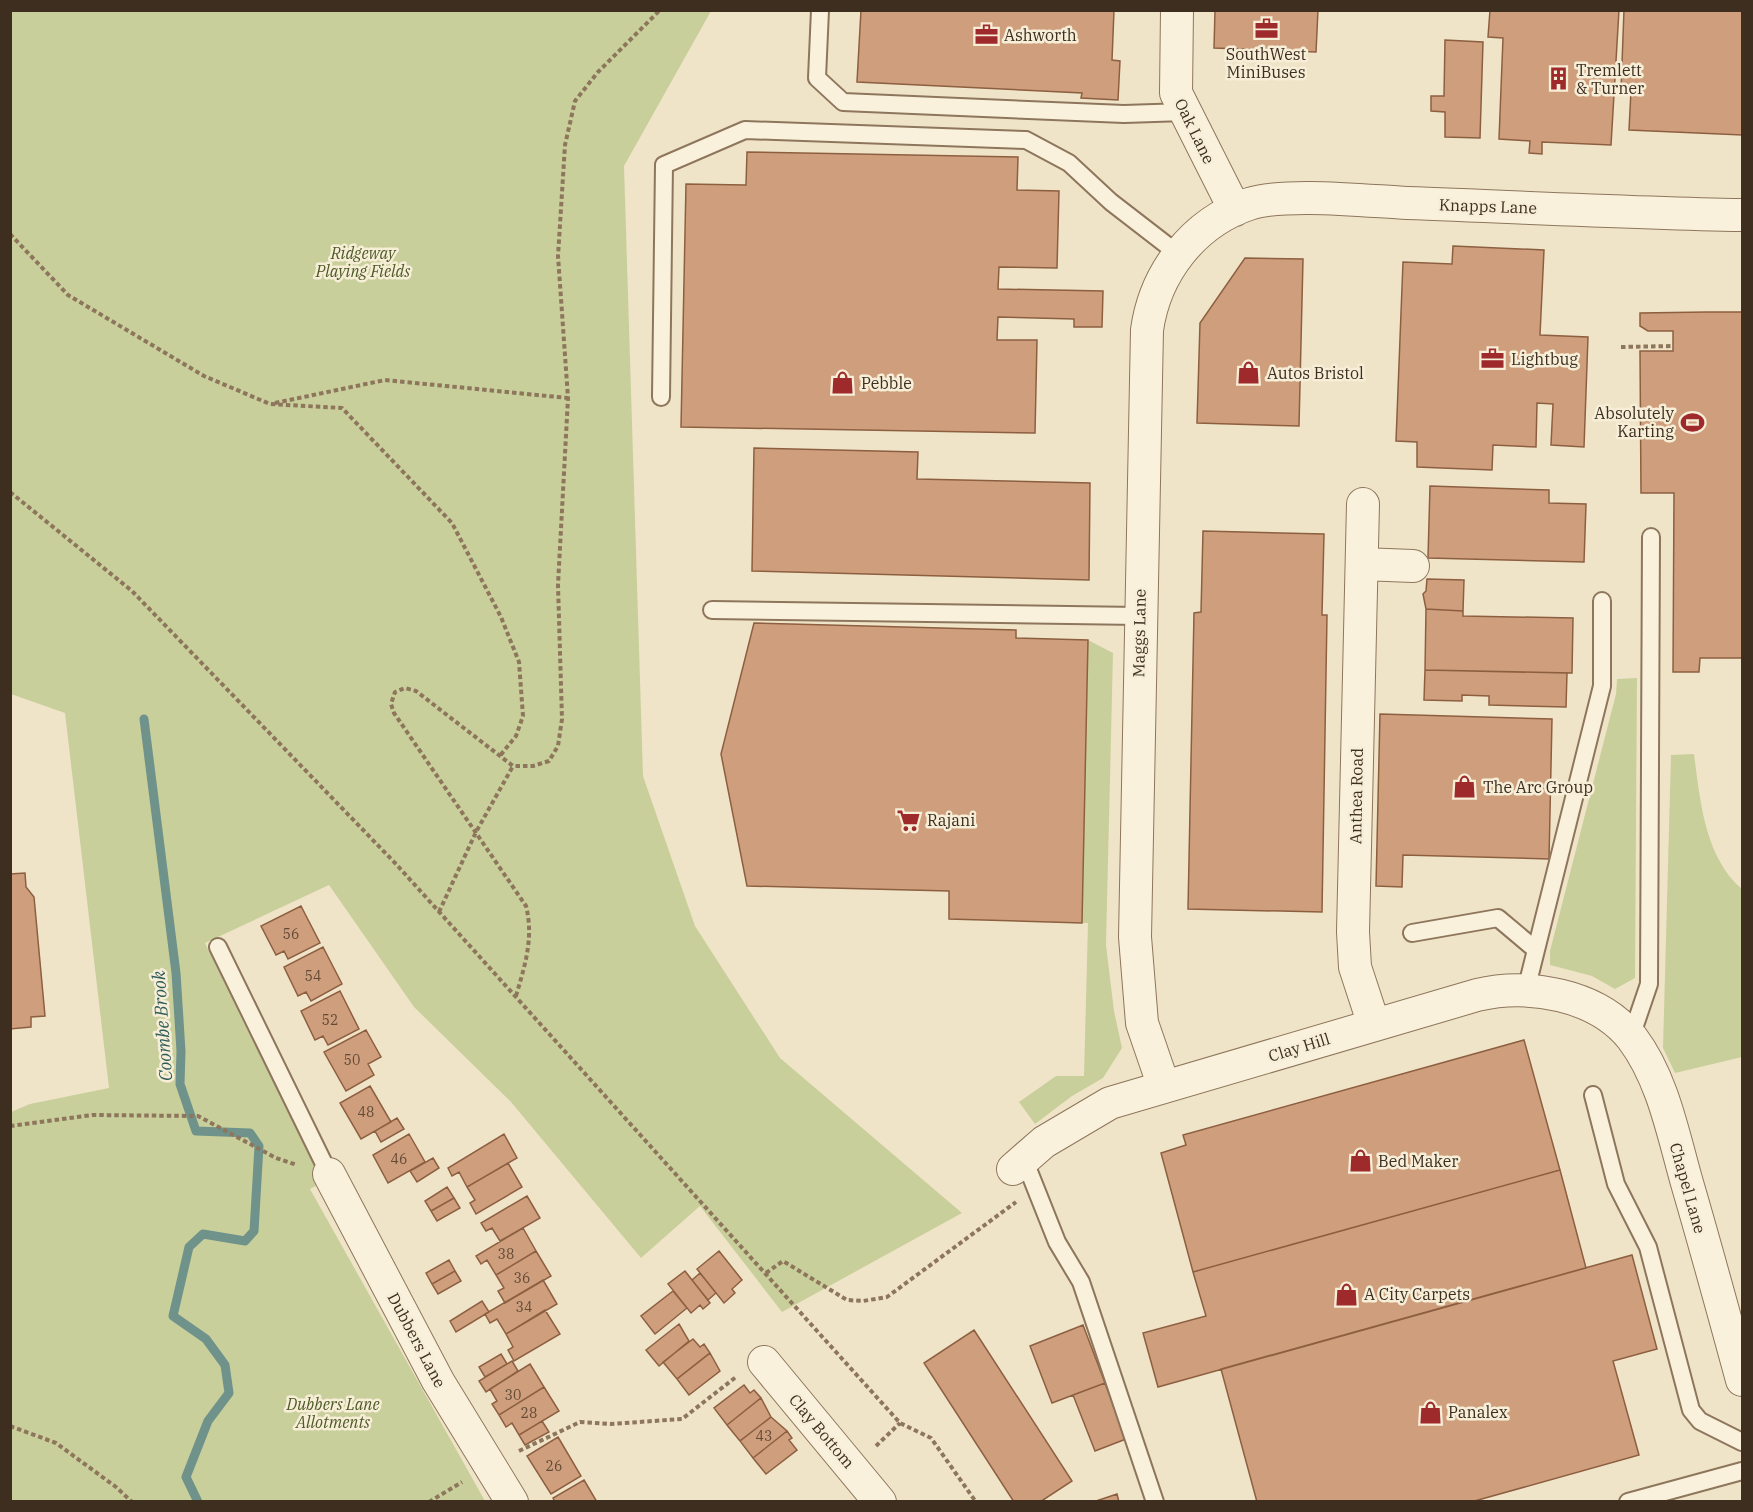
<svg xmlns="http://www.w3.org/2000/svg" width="1753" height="1512" font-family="'IBM Plex Serif',serif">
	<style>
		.green { fill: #c9cf9b }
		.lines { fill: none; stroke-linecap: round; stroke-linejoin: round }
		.stream { stroke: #6f938a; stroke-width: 9 }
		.building { fill: #cf9f7d; stroke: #8d5f41; stroke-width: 1.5 }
		.service-casing { stroke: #8d765c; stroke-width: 20 }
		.minor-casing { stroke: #8d765c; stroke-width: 34 }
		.path { stroke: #8d765c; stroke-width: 4; stroke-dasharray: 4.5 3; stroke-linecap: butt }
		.service { stroke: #faf1dc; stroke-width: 16 }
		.minor { stroke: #faf1dc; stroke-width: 32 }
		.labels { text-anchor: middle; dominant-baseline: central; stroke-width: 5; stroke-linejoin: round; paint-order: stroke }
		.number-label { font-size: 14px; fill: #624a37 }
		.poi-label { font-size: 16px; fill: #3d2e20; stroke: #f7eed8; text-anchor: start }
		.street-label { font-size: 16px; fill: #3d2e20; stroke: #f7eed8 }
		.park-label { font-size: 16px; font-style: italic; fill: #4d5a26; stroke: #f7eed8 }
		.water-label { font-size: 18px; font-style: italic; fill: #2f5d5a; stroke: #f7eed8 }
	</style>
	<rect width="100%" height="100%" fill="#f0e4c8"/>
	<path class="green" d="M11 11H711L624 166 643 776 695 926 780 1058 962 1213 782 1312 700 1206 641 1258 511 1102 414 1007 329 885 205 943 323 1182 310 1189 485 1501H11V1112L30 1104 109 1088 65 713 11 694Z
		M1088 640 1113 653 1106 945 1114 1011 1122 1048 1103 1078 1072 1096 1035 1124 1019 1102 1056 1076H1084L1088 923H1082Z
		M1637 678 1635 978 1615 989 1592 976 1550 965V951L1616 694 1617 679Z
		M1694 754C1700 800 1705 858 1742 889V1057L1675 1073 1663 1048 1671 755Z"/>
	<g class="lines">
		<path class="stream" d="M144 719 176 973 181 1051 180 1084 196 1131 250 1133 259 1146 254 1231 245 1241 203 1234 189 1247 173 1316 206 1339 225 1365 229 1393 208 1421 186 1477 198 1502"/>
	</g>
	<path class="building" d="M861 10H1114L1112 60 1120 61 1118 100 1081 98 1082 93 857 82Z
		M1215 10H1318L1316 52 1214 48Z
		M1490 10H1619L1611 145 1542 142V154L1529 153 1530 141 1499 139 1503 38 1488 37Z
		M1624 10H1742V135L1629 130 1631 91 1621 90Z
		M1445 40 1483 42 1480 138 1445 137V112L1431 111V96H1444Z
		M747 152 1018 157 1017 190 1059 191 1057 268 999 267 998 289 1103 291 1102 327H1074V319L998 317 997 340H1037L1035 433 681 427 686 184 746 185Z
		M1453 246 1544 250 1540 335 1588 337 1584 447 1551 445 1553 404 1537 403 1536 447 1493 445 1492 470 1417 467V442L1396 441 1403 262 1452 264Z
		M1245 258 1303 259 1299 426 1197 423 1200 323Z
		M1707 312H1742V658H1700L1699 672H1673L1674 493H1641L1640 351H1673V331H1648L1640 326V313Z
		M754 448 918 452 917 479 1090 483 1089 580 752 571Z
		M1430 486 1549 490V503L1586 504 1584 562 1428 558Z
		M1203 531 1324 534 1322 615H1327L1322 912 1188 909 1194 613 1201 612Z
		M1427 579 1464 580 1463 611 1426 609 1423 594 1426 591Z
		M1426 609 1463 611V616L1573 618 1572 673 1425 670Z
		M754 623 1016 630V638L1088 640 1082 923 949 919V891L747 886 721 754Z
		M1425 670 1567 673 1566 707 1489 705V696L1462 695V701L1424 700Z
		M1380 714 1552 719 1549 859 1403 855 1402 887 1376 886Z
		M25 873 26 887 34 897 45 1016 31 1017V1027L10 1029V874Z
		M301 906 320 943 288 959 284 951 276 955 261 926Z
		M323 947 342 984 311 1001 306 992 298 996 284 967Z
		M340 991 359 1029 328 1045 323 1036 315 1040 301 1011Z
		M366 1030 381 1057 368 1064 374 1075 346 1091 324 1052Z
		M1524 1040 1560 1170 1193 1272 1161 1153 1186 1145 1183 1135Z
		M370 1086 391 1122 361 1139 340 1103Z
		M397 1118 404 1129 381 1142 375 1131Z
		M409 1134 425 1162 388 1183 373 1155Z
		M504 1134 517 1158 467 1187 459 1172 452 1176 448 1168Z
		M433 1158 439 1168 417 1182 410 1171Z
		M508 1163 522 1187 476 1214 470 1203 475 1200 467 1187Z
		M1560 1170 1586 1268 1158 1387 1143 1333 1206 1316 1193 1272Z
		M447 1187 454 1198 431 1211 425 1201Z
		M527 1196 540 1218 500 1241 492 1228 486 1231 481 1223Z
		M454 1198 460 1208 437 1221 431 1211Z
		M523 1228 536 1251 496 1275 487 1260 481 1264 476 1256Z
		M536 1251 551 1276 505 1303 498 1291 504 1288 496 1275Z
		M719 1251 742 1280 732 1289 735 1293 724 1303 697 1269Z
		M1632 1255 1657 1349 1613 1361 1639 1455 1471 1502H1257L1221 1369Z
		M449 1260 455 1271 432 1284 426 1273Z
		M455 1271 461 1281 438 1294 432 1284Z
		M685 1271 710 1303 703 1309 700 1305 691 1313 668 1284Z
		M700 1273 716 1293 708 1300 692 1280Z
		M543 1280 557 1304 506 1334 497 1319 490 1323 485 1314Z
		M673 1291 687 1308 655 1334 641 1316Z
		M482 1301 489 1312 456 1332 450 1321Z
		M545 1310 560 1334 514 1361 508 1350 513 1347 506 1334Z
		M679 1324 689 1341 659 1366 646 1350Z
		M1083 1325 1105 1383 1052 1403 1030 1346Z
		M974 1330 1072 1481 1040 1502H1014L924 1363Z
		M693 1339 700 1347 704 1344 710 1353 677 1379 663 1362Z
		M710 1353 720 1371 689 1395 677 1379Z
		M501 1354 507 1364 485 1377 479 1367Z
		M512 1361 518 1371 486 1392 479 1381Z
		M530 1364 544 1387 499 1415 492 1404 497 1401 490 1389Z
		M1105 1383 1126 1439 1095 1451 1073 1395Z
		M744 1385 750 1393 754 1390 761 1398 727 1425 714 1408Z
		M544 1387 559 1411 519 1435 512 1423 506 1427 499 1415Z
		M761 1398 771 1417 740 1441 727 1425Z
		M771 1417 787 1431 753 1458 740 1441Z
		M542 1421 549 1432 525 1445 519 1435Z
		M787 1431 792 1438 789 1440 797 1450 766 1474 753 1458Z
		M558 1437 581 1476 551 1494 527 1456Z
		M584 1480 597 1502H555L553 1498Z
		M1117 1494 1119 1502H1093Z"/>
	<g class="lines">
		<defs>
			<path id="service" d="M820 10 817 78 843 102 1124 114 1185 112
				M661 397 664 165 745 130 1026 140 1069 163 1111 202 1177 253
				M712 610 1139 616
				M1412 933 1498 918 1536 950
				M218 947 329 1174
				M1526 990 1602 686V601
				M1631 1037 1649 984 1651 537
				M1593 1095 1616 1184 1648 1247 1691 1410 1700 1421 1742 1442
				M1024 1159 1057 1242 1081 1282 1155 1502
				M1628 1502 1742 1471"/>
			<path id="minor" d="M1177 10 1176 93 1235 210
				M1363 504 1353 932 1355 967 1374 1025
				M1362 564 1413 566
				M1164 1087 1142 1023 1135 937 1147 330C1155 273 1193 223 1249 204 1286 192 1367 201 1407 203 1519 207 1631 213 1742 215
				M1013 1169 1044 1142 1110 1103 1477 995C1528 983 1597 994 1632 1038 1663 1079 1673 1134 1687 1183 1706 1248 1724 1314 1742 1380
				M329 1174 438 1381 512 1502
				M764 1362 880 1502"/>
		</defs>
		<use href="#service" class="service-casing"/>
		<use href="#minor" class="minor-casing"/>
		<path class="path" d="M10 234 68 295 204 376 270 404 342 408 452 523 501 617 519 662 523 716 516 736 499 757
			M1621 347 1673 346
			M275 403 385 380 568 398
			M10 492 132 591 396 864 900 1423 931 1438 976 1502
			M439 912 476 832 513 766
			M516 996C525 965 534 938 526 906L394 713 391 704 395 692 405 688 416 691 513 766H533L549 761 558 746 562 719 558 585 568 398 558 256 565 145 575 101 598 72 660 10
			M10 1126 92 1115 198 1116 276 1158 297 1165
			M766 1273 783 1261 847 1300 863 1301 887 1297 1016 1202
			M10 1426 56 1443 116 1487 132 1502
			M876 1446 900 1423
			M519 1451 580 1422 610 1424 682 1419 736 1377
			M429 1502 462 1482"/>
		<use href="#service" class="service"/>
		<use href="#minor" class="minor"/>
	</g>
	<defs>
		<symbol id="office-bare" viewBox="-9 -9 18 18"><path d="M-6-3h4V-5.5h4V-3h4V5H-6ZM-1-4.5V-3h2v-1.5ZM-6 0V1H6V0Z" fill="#9e2a2b" stroke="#f7eed8" stroke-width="2.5" paint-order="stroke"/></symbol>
		<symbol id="building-bare" viewBox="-9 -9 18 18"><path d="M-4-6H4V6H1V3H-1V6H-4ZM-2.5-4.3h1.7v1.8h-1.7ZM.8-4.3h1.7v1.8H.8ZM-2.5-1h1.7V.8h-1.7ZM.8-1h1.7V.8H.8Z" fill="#9e2a2b" stroke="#f7eed8" stroke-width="2.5" paint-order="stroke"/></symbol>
		<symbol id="shop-bare" viewBox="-9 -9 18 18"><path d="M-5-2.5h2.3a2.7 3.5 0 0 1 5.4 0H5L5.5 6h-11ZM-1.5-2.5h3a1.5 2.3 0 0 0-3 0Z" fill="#9e2a2b" stroke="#f7eed8" stroke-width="2.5" paint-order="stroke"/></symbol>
		<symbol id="stadium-bare" viewBox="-9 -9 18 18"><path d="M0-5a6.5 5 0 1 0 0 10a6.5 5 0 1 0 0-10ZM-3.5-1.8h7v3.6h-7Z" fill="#9e2a2b" stroke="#f7eed8" stroke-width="2.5" paint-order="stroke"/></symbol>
		<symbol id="supermarket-bare" viewBox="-9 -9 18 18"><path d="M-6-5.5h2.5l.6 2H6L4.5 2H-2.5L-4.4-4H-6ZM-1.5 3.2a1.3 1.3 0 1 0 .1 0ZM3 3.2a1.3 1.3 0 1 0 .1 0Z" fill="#9e2a2b" stroke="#f7eed8" stroke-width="2.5" paint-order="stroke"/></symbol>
	</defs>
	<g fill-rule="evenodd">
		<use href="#office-bare" x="1250" y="12" width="33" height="33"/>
		<use href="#office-bare" x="970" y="18" width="33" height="33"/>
		<use href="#building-bare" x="1542" y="62" width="33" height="33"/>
		<use href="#office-bare" x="1476" y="342" width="33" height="33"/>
		<use href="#shop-bare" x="1232" y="356" width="33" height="33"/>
		<use href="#shop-bare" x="826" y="366" width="33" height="33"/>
		<use href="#stadium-bare" x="1676" y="406" width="33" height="33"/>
		<use href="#shop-bare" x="1448" y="770" width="33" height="33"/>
		<use href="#supermarket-bare" x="892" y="804" width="33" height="33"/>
		<use href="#shop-bare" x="1344" y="1144" width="33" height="33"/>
		<use href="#shop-bare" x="1330" y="1278" width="33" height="33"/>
		<use href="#shop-bare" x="1414" y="1396" width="33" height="33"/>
	</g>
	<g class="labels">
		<g class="number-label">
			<text x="291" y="934">56</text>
			<text x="313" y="976">54</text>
			<text x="330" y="1020">52</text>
			<text x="352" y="1060">50</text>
			<text x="366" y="1112">48</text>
			<text x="399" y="1159">46</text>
			<text x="506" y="1254">38</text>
			<text x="522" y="1278">36</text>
			<text x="524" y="1307">34</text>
			<text x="513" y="1395">30</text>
			<text x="529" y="1413">28</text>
			<text x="764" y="1436">43</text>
			<text x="554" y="1466">26</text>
		</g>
		<g class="poi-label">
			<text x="1004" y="35">Ashworth</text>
			<text x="1266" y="54" text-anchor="middle">SouthWest<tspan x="1266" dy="18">MiniBuses</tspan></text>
			<text x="1576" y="70">Tremlett<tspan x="1576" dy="18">&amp; Turner</tspan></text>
			<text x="1511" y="359">Lightbug</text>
			<text x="1267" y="373">Autos Bristol</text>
			<text x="861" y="383">Pebble</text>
			<text x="1674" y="413" text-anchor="end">Absolutely<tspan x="1674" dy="18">Karting</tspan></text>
			<text x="1483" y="787">The Arc Group</text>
			<text x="927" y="820">Rajani</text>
			<text x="1378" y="1161">Bed Maker</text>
			<text x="1364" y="1294">A City Carpets</text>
			<text x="1448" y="1412">Panalex</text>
		</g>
		<g class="street-label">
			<text transform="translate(1195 131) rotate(64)">Oak Lane</text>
			<text transform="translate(1488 206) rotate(2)">Knapps Lane</text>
			<text transform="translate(1139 633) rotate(-89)">Maggs Lane</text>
			<text transform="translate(1356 796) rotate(-89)">Anthea Road</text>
			<text transform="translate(1299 1047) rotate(-17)">Clay Hill</text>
			<text transform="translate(1688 1188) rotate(74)">Chapel Lane</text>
			<text transform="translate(417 1340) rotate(62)">Dubbers Lane</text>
			<text transform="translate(822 1431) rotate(50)">Clay Bottom</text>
		</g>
		<g class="park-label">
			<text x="363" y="253">Ridgeway<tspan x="363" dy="18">Playing Fields</tspan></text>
			<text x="333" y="1404">Dubbers Lane<tspan x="333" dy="18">Allotments</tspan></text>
		</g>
		<g class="water-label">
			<text transform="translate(162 1026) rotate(-94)">Coombe Brook</text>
		</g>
	</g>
	<rect width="1753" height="1512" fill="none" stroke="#3d2e20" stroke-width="24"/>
</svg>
